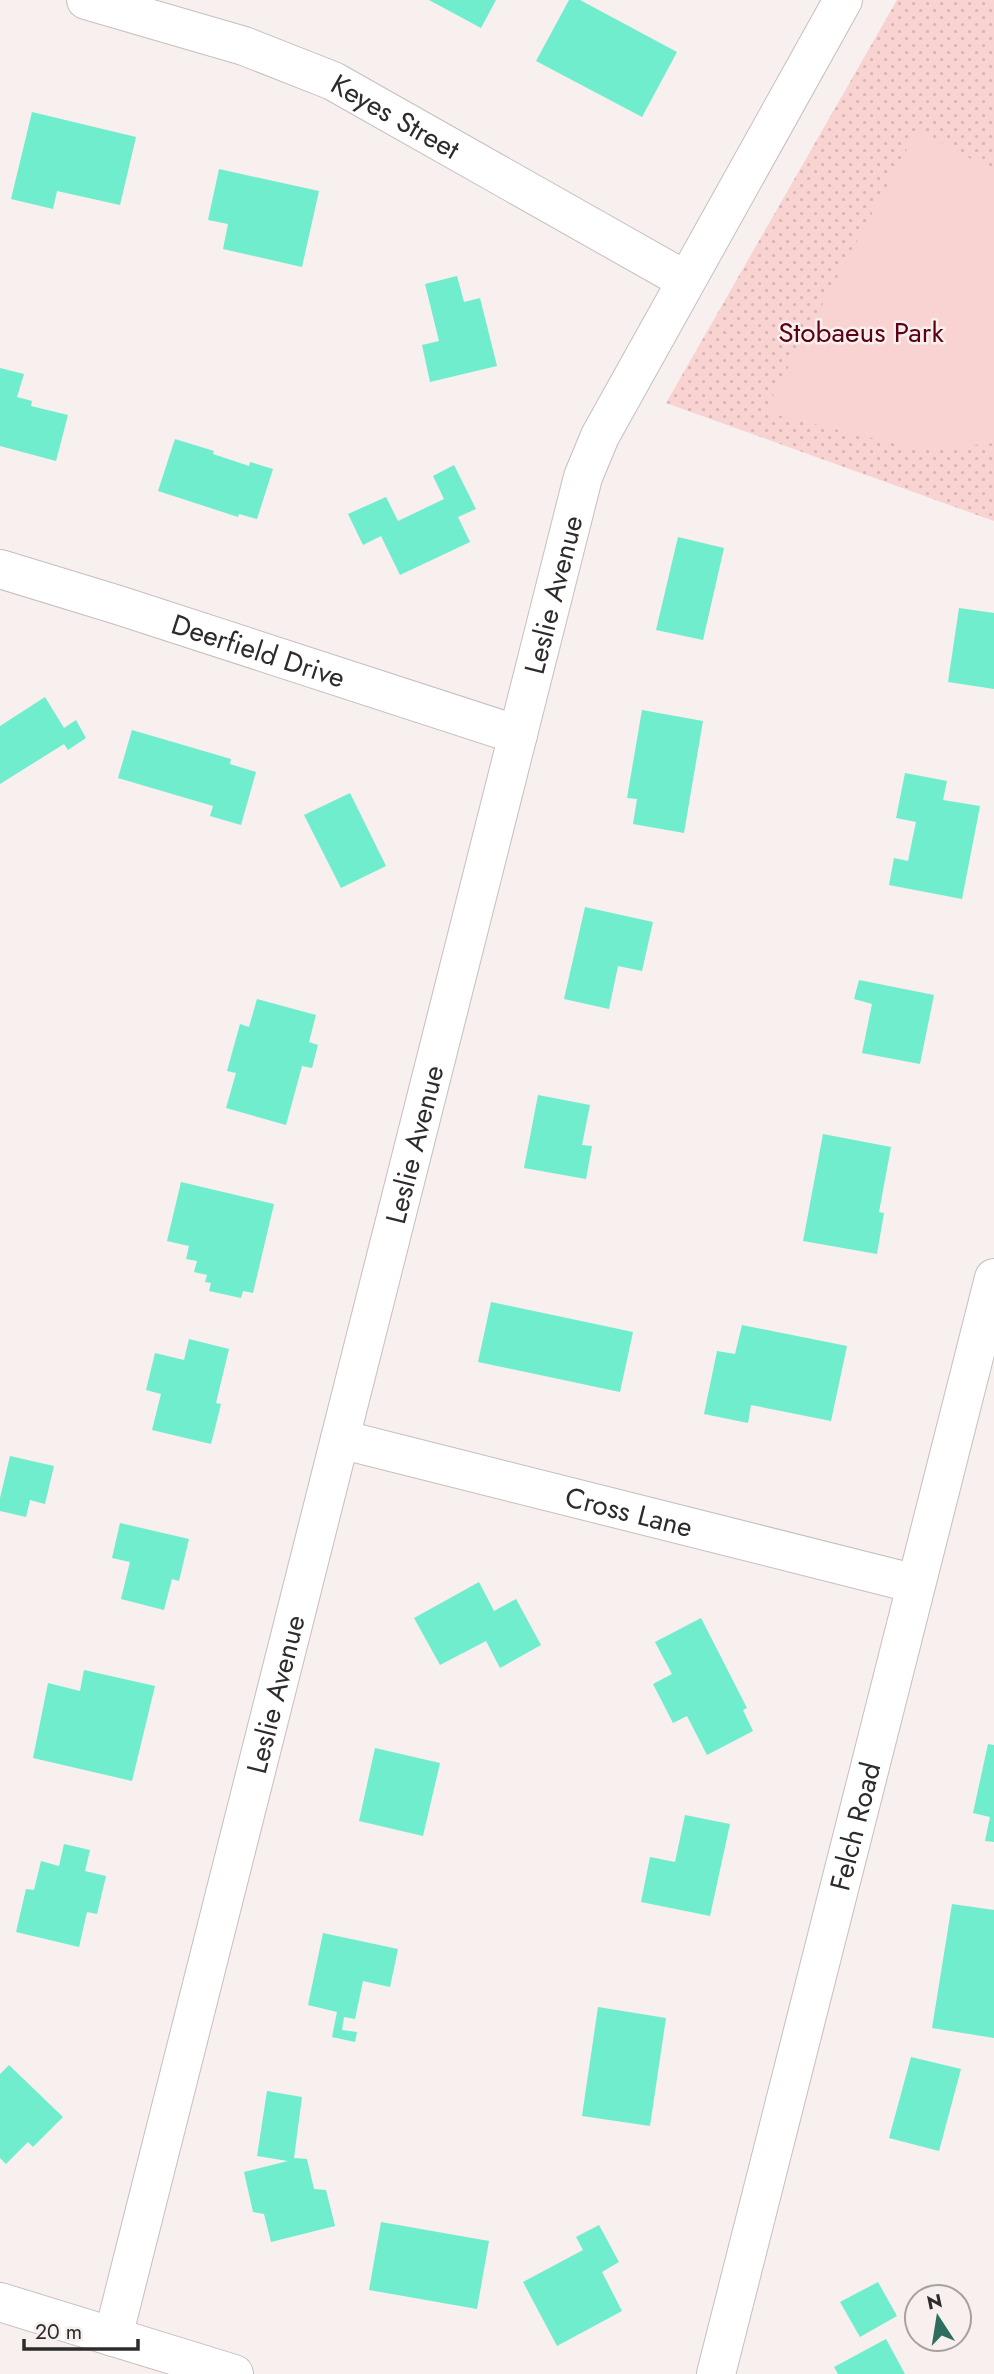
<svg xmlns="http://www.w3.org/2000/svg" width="994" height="2374" font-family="Jost,sans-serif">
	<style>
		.grass { fill: url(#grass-dots) }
		.garden { fill: #f9d3d2 }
		.building { fill: #6fedcd }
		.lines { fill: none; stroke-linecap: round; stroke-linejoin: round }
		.minor-casing { stroke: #c7bebe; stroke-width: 40 }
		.minor { stroke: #fff; stroke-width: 38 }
		.labels { text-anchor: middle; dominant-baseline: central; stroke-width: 5; stroke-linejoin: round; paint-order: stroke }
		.street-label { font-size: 28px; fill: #2e2b2b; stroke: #f8efef }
		.park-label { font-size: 28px; fill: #5d0014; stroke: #f8efef }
	</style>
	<defs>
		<pattern id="grass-dots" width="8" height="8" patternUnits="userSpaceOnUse" patternTransform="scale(1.75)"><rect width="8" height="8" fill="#f9d3d2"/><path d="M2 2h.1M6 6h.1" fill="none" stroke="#d6b5b4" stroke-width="1.8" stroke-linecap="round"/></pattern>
	</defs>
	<rect width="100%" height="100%" fill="#f8efef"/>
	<path class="grass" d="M897 0H994V521L666 403Z"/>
	<path class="garden" d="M918 129 994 172V443L963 446H905L764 412Z"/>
	<path class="building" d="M429 0H496L481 28Z
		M569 0H580L677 52 642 117 536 61Z
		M32 112 136 137 120 205 57 191 53 209 11 199Z
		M219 169 319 191 302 267 223 249 228 224 208 220Z
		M457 276 464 302 480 298 497 366 430 382 422 345 439 341 425 284Z
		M0 368 24 374 17 397 32 401 31 406 68 415 56 461 0 446Z
		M175 439 214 451 213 454 249 466 250 462 273 469 257 519 239 514 238 517 158 491Z
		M454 465 476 509 458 517 470 542 400 575 381 536 363 545 348 514 386 497 398 521 444 499 433 476Z
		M678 537 724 548 703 640 656 630Z
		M959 608 994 613V689L948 682Z
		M45 697 64 728 76 720 86 738 68 750 64 744 0 784V726Z
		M642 710 703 721 684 833 633 824 637 799 627 798Z
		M132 730 231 759 230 764 256 772 241 825 210 816 213 806 118 778Z
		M905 773 947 781 943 800 980 806 962 899 889 885 894 858 908 861 916 822 896 818Z
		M350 793 386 866 341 888 304 815Z
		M585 907 653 922 642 971 618 966 609 1009 564 999Z
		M859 980 934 995 920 1064 862 1053 872 1004 854 999Z
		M257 999 316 1015 309 1042 318 1045 312 1068 302 1066 286 1125 226 1108 236 1073 227 1071 240 1024 249 1027Z
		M538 1095 590 1105 582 1145 592 1146 586 1179 524 1168Z
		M823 1134 891 1147 879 1212 884 1213 877 1254 803 1241Z
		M181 1182 274 1204 253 1293 243 1291 241 1298 209 1291 211 1283 205 1282 207 1275 194 1272 197 1261 186 1259 189 1246 167 1241Z
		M491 1302 633 1332 620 1392 478 1362Z
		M742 1325 847 1346 831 1421 751 1405 748 1423 704 1414 717 1351 735 1354Z
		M189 1339 229 1349 216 1403 221 1404 211 1444 152 1430 161 1394 146 1390 155 1353 184 1360Z
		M10 1456 54 1466 45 1504 30 1500 26 1517 0 1511V1498Z
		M120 1523 189 1539 179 1581 172 1579 164 1610 121 1599 130 1562 112 1558Z
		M479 1582 494 1611 516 1599 541 1645 500 1668 486 1641 440 1665 414 1618Z
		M701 1618 747 1708 743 1710 753 1731 707 1755 687 1716 673 1723 653 1684 672 1674 655 1642Z
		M84 1670 155 1686 132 1781 33 1758 48 1683 80 1691Z
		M988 1744 994 1745V1842L985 1841 990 1817 973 1813Z
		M375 1748 440 1763 423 1836 359 1821Z
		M685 1815 730 1824 710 1916 641 1902 650 1857 675 1862Z
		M64 1844 90 1850 85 1871 106 1876 97 1914 87 1912 79 1947 16 1932 26 1889 34 1890 41 1861 59 1866Z
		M952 1904 994 1910V2038L932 2028Z
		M323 1933 398 1949 390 1987 363 1981 355 2019 344 2017 342 2030 357 2032 355 2042 332 2037 337 2012 308 2005Z
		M598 2007 666 2018 650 2126 582 2116Z
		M911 2057 961 2069 939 2151 889 2138Z
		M9 2065 63 2117 33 2147 28 2142 6 2164 0 2158V2074Z
		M267 2091 302 2097 294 2158 307 2159 314 2189 326 2190 335 2226 271 2242 264 2214 253 2212 244 2172 288 2161 257 2156Z
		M381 2222 489 2241 477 2309 369 2290Z
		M599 2225 619 2262 602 2272 622 2311 557 2346 523 2282 583 2250 576 2237Z
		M878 2282 897 2316 860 2337 840 2302Z
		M886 2339 905 2374H838L834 2367Z"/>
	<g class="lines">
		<defs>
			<g id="minor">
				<path id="s1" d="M86 0 244 46 333 81 685 280"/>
				<path id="s2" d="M0 569 118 605 518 735"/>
				<path id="s3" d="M340 1439 916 1584"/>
				<path d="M0 2302 234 2374"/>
				<path id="s4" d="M113 2337 583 477 600 436 843 0"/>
				<path id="s5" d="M716 2374 994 1278"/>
			</g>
		</defs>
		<use href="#minor" class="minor-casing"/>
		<use href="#minor" class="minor"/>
	</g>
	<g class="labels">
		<g class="street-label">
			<text stroke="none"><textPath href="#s1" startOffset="332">Keyes Street</textPath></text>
			<text stroke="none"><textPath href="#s4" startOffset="1797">Leslie Avenue</textPath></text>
			<text stroke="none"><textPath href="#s2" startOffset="271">Deerfield Drive</textPath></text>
			<text stroke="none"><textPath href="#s4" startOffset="1230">Leslie Avenue</textPath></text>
			<text stroke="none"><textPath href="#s3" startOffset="298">Cross Lane</textPath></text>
			<text stroke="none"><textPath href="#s4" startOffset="663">Leslie Avenue</textPath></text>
			<text stroke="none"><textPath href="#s5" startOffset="565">Felch Road</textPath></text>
		</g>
		<g class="park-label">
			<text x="861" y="332">Stobaeus Park</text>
		</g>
	</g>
	<g transform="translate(938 2318) rotate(348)"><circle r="33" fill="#f8efef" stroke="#a7a1a1" stroke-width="2"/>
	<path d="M0-5L12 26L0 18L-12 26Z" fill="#2d6e5e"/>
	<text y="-10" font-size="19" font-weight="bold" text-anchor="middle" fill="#2e2b2b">N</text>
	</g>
	<path d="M24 2339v10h114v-10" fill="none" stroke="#2e2b2b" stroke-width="3.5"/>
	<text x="35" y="2339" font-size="21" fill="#2e2b2b" stroke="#f8efef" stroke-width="5" paint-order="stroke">20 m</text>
</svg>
